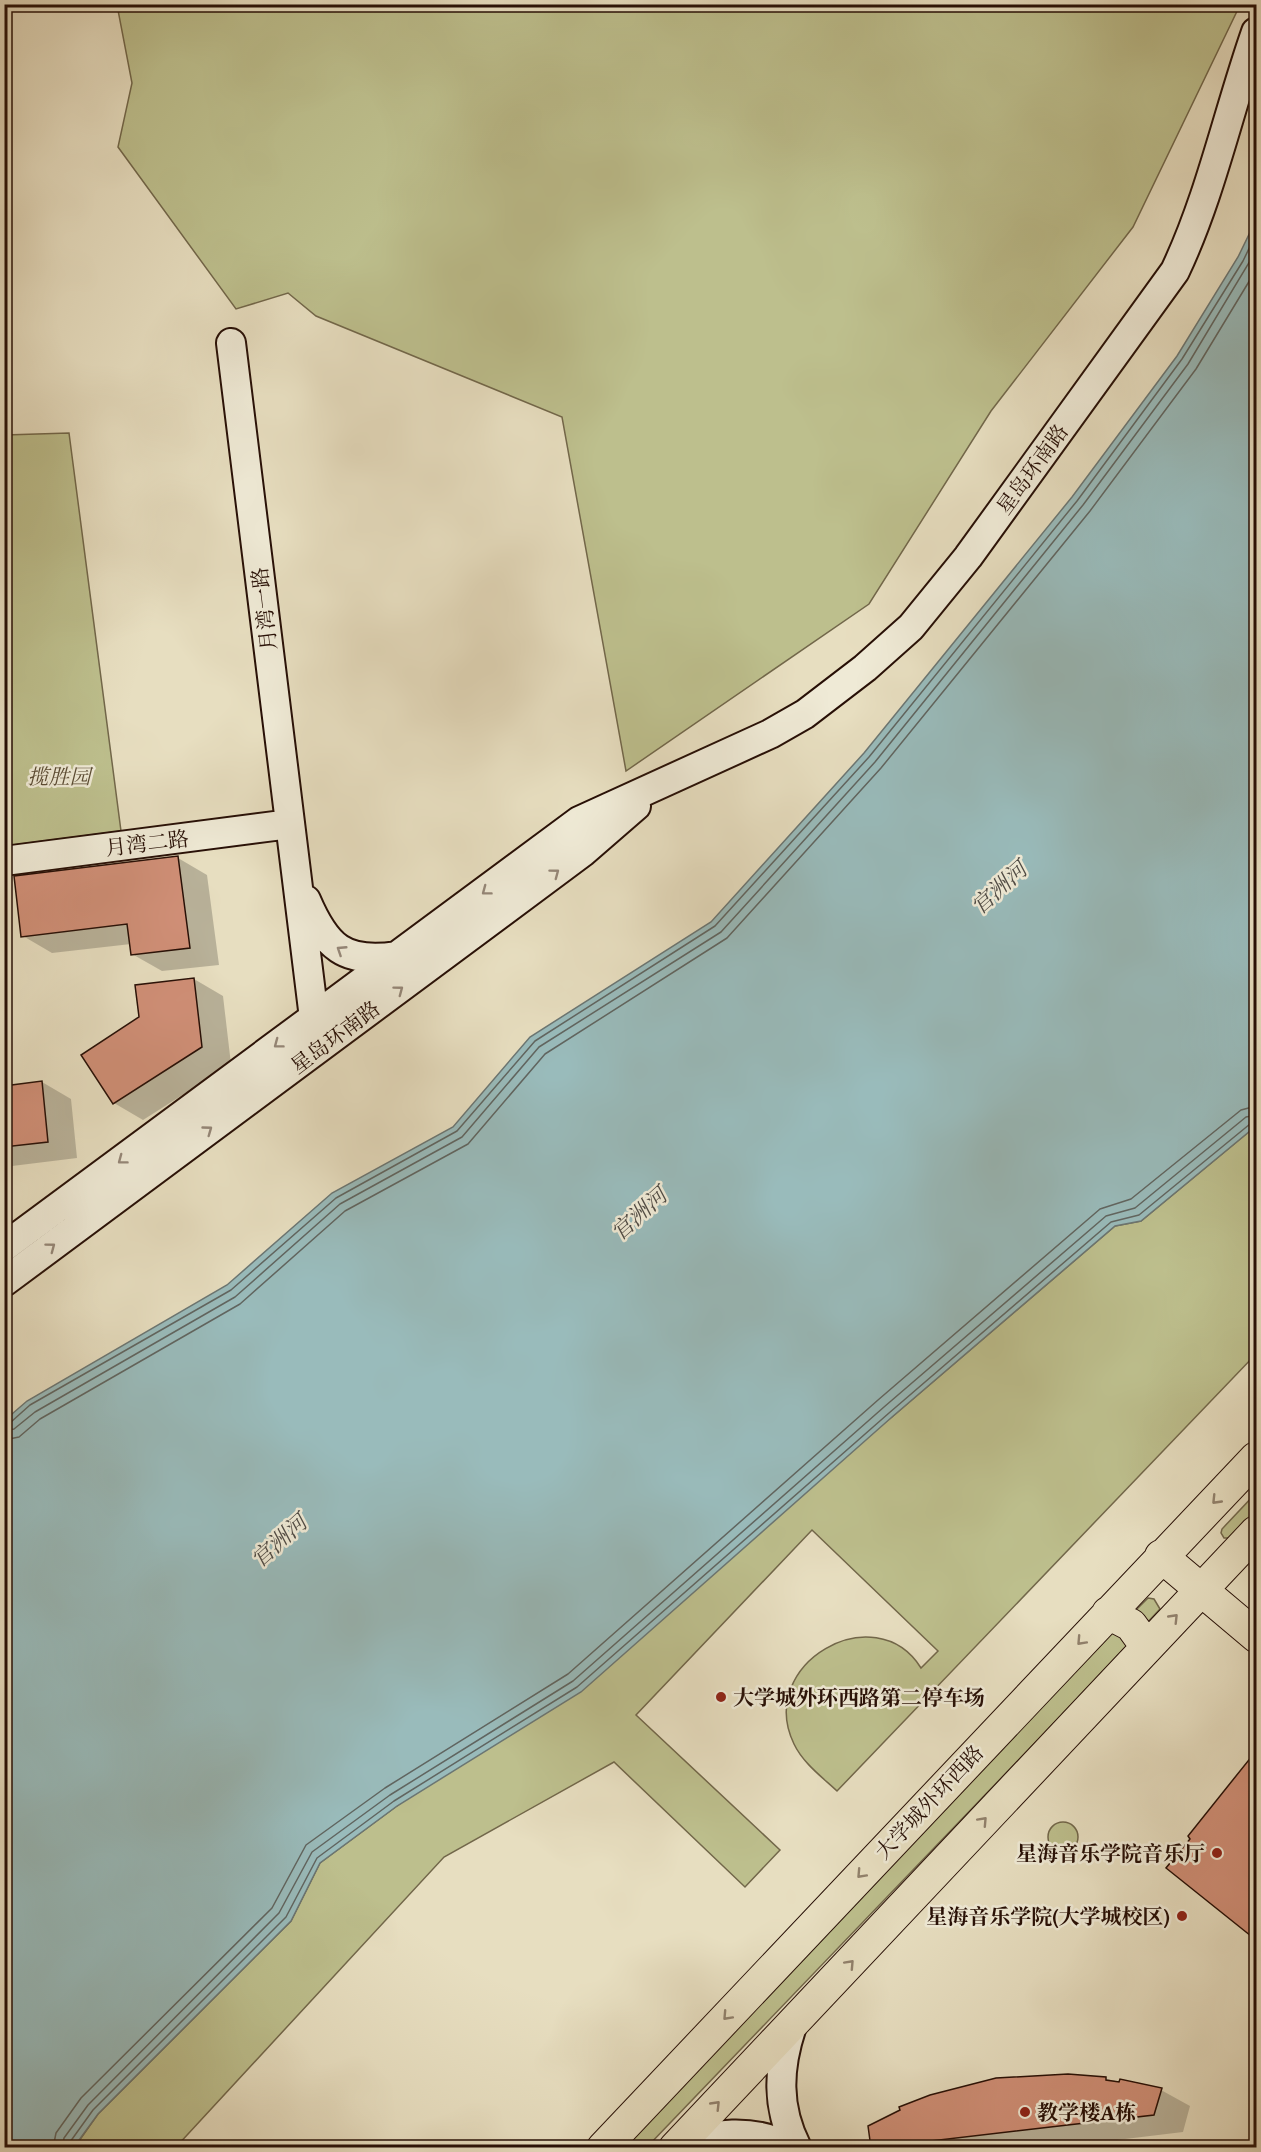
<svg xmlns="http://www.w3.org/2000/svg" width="1261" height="2152" font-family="'EB Garamond','Noto Serif SC',serif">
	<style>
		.green { fill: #bdbf8d; stroke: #72674a; stroke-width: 1.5 }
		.water { fill: #9bb; stroke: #6b7673; stroke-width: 1.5 }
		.shadow { fill: #0003 }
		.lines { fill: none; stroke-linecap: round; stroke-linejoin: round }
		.shore { stroke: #606560; stroke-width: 1.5 }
		.building { fill: #d08f77; stroke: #270f06; stroke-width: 1.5 }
		.secondary-casing { stroke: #270f06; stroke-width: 32 }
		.primary-casing { stroke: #270f06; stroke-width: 34 }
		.secondary { stroke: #efead6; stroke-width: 28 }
		.primary { stroke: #e7dec0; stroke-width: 32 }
		.oneway { stroke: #958778 }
		.oneway2 { stroke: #91816c }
		.poi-dot { fill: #8f2418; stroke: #efead6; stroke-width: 2 }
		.labels { text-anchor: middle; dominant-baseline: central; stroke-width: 5; stroke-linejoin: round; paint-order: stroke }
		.street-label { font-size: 21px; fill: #270f06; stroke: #efead6 }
		.park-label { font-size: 21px; font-style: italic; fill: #5c4d35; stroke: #efead6 }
		.poi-label { font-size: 21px; font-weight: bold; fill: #270f06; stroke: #efead6; text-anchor: start }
		.water-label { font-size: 22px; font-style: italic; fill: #4f4b45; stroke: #efead6 }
	</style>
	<rect width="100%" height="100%" fill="#e7dec0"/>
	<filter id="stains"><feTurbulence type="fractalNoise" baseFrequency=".00333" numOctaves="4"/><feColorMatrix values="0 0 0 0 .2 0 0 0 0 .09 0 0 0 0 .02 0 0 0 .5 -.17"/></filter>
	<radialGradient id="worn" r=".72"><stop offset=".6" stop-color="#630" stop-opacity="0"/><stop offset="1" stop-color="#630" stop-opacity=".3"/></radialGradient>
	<path class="green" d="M117 5V4L1240 5 1133 227 991 411 869 604 626 771 562 417 316 316 288 293 236 309 118 147 132 83Z
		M69 433 121 831 5 846V435Z
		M1256 1126V1354L837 1791C822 1777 803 1763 794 1744 755 1664 875 1595 921 1668L938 1651 812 1530 636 1715 780 1850 745 1887 614 1762 444 1857 176 2147 74 2148 98 2114 291 1921 320 1863 397 1806 892 1417 1115 1226 1141 1221Z
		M1256 1493V1510L1230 1538H1224L1221 1533 1222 1529Z
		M1148 1598 1154 1599 1160 1609 1144 1626 1132 1614Z
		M1113 1632H1123L1127 1647 647 2147 620 2148Z
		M1048 1837a15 15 0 1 1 30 0a15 15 0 1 1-30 0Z"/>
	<path class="water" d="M1256 220V1126L1141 1221 1115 1226 892 1417 581 1692 397 1806 320 1863 291 1921 98 2114 74 2147H5V1420L27 1401 227 1285 332 1193 453 1127 530 1037 711 922 864 753 1072 497 1177 356 1238 257Z"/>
	<path class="shadow" d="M178 858 207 875 219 965 162 971 132 954 131 944 52 953 23 936Z
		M4 923 12 982 4 983Z
		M194 979 223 996 231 1064 143 1120 114 1103 141 1018Z
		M42 1082 71 1099 77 1158 4 1167V1088Z
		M1252 1758 1256 1761V1938L1168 1868Z
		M1096 2077 1161 2090 1190 2106 1183 2132 1051 2148H873L902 2111 901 2108 953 2089 996 2080Z"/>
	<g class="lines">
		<path class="shore" d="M4 1424 11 1422 30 1405 231 1290 336 1198 457 1131 535 1041 715 926 869 757 1077 501 1182 359 1243 261 1256 234
			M4 1431 14 1429 35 1412 235 1297 340 1204 462 1137 539 1047 721 932 875 762 1083 505 1188 364 1256 251
			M4 1440 19 1437 40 1419 240 1304 345 1211 468 1144 545 1054 727 938 881 768 1090 511 1196 369 1256 270
			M53 2148 56 2133 81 2098 272 1908 306 1845 385 1788 568 1674 878 1400 1100 1209 1131 1199 1241 1110 1256 1106
			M62 2148 64 2138 88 2105 279 1913 312 1852 390 1795 573 1681 884 1407 1106 1216 1135 1208 1246 1117 1256 1115
			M69 2148 70 2142 93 2110 286 1917 317 1858 394 1801 577 1687 889 1413 1111 1222 1139 1215 1250 1124 1256 1122"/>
	</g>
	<path class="building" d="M178 856 190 948 131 955 127 924 21 937 14 876Z
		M194 978 202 1047 113 1104 81 1055 139 1017 135 985Z
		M42 1081 48 1142 4 1147V1086Z
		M1252 1756 1256 1760V1940L1166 1868 1190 1839 1188 1836Z
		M1068 2074 1106 2077V2080L1119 2082 1120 2079 1162 2088 1154 2115 871 2148 868 2126 900 2110 899 2107 930 2095 996 2078Z"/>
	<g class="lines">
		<defs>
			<path id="secondary" d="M231 343 314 1018
				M4 861 290 824
				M306 900C326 947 344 964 397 956
				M4 1247 579 821 770 734 805 714 865 668 911 627 968 557 1175 271C1211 195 1228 112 1256 32
				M4 1282 583 852 636 806
				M792 2026C778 2068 776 2107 797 2148
				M675 2148C709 2132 756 2128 789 2148"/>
			<path id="primary" d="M1161 1556 1256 1636
				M1108 1613 1131 1625 1147 1647
				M603 2148 1256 1458
				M675 2148 1256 1532"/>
		</defs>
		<use href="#secondary" class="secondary-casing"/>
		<use href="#primary" class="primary-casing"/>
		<use href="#secondary" class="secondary"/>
		<use href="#primary" class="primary"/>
	</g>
	<defs><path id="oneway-chevron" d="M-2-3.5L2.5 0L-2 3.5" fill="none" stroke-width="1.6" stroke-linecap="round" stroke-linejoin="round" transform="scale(1.5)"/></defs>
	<g class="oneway">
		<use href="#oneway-chevron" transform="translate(555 873) rotate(-37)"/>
		<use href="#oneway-chevron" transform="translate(486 891) rotate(143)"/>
		<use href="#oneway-chevron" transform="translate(341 950) rotate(-147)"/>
		<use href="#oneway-chevron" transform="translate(399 990) rotate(-37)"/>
		<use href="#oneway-chevron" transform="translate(278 1044) rotate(143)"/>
		<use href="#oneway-chevron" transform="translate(208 1130) rotate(-36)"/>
		<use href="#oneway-chevron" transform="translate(122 1160) rotate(143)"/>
		<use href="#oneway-chevron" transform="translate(51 1247) rotate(-37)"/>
	</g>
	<g class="oneway2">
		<use href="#oneway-chevron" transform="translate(1216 1500) rotate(134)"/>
		<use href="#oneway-chevron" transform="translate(1174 1618) rotate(-46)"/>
		<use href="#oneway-chevron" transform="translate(1081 1641) rotate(133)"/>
		<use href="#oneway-chevron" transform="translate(983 1821) rotate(-47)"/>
		<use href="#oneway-chevron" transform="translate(861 1874) rotate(133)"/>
		<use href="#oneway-chevron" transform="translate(850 1964) rotate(-47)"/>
		<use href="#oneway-chevron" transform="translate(727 2016) rotate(133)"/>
		<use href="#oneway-chevron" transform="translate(716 2105) rotate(-46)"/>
	</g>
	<g class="poi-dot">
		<circle cx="721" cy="1697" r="6"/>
		<circle cx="1217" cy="1853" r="6"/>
		<circle cx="1182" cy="1916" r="6"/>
		<circle cx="1025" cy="2112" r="6"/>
	</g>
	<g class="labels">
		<g class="street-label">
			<text transform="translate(1032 469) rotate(-54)">星岛环南路</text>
			<text transform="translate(264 609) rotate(-97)">月湾一路</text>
			<text transform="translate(147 843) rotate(-7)">月湾二路</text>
			<text transform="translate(335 1037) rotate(-37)">星岛环南路</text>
			<text transform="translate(929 1802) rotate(-47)">大学城外环西路</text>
		</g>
		<g class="park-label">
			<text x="59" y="776">揽胜园</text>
		</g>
		<g class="poi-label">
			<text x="733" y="1697">大学城外环西路第二停车场</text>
			<text x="1205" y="1853" text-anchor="end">星海音乐学院音乐厅</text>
			<text x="1170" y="1916" text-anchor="end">星海音乐学院(大学城校区)</text>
			<text x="1037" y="2112">教学楼A栋</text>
		</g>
		<g class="water-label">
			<text transform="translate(999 888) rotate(-42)">官洲河</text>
			<text transform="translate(639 1214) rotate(-42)">官洲河</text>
			<text transform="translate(279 1541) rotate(-42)">官洲河</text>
		</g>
	</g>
	<rect width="1261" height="2152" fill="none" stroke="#e7dec0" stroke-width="24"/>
	<rect x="6" y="6" width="1249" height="2140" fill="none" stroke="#270f06" stroke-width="3"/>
	<rect x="12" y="12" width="1237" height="2128" fill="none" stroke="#270f06" stroke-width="1.5"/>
	<rect width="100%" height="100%" filter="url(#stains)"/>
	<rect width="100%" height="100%" fill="url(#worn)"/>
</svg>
